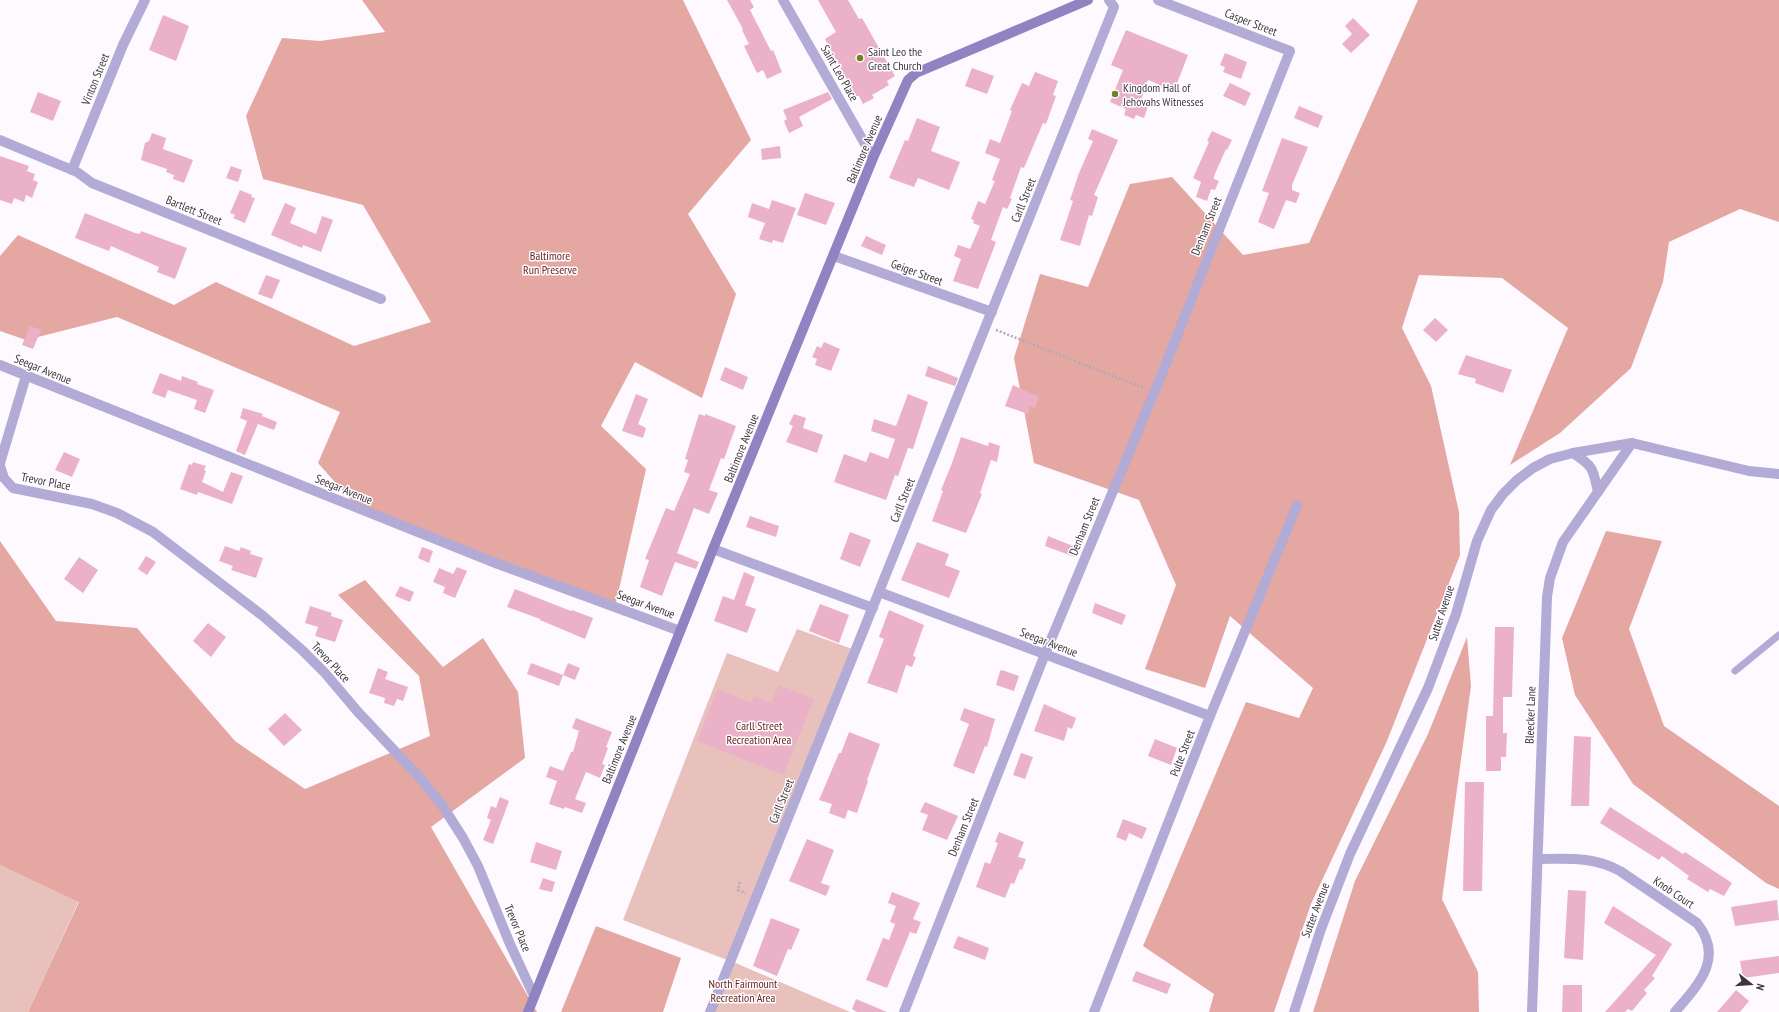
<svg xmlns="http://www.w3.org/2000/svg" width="1779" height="1012" font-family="'PT Sans Narrow',sans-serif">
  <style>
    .green { fill: #e8c0bc }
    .forest { fill: #e4a7a2 }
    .building { fill: #ebb1c7 }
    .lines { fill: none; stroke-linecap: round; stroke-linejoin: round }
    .path { stroke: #b1aab2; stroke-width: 2.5; stroke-dasharray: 2 2; stroke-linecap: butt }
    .lane { stroke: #b2abd5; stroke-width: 7 }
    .street { stroke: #b2abd5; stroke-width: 10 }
    .secondary { stroke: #8f84c1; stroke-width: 10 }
    .poi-dot { fill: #737e2b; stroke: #fff; stroke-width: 1.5 }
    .labels { text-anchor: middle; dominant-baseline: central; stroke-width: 3; stroke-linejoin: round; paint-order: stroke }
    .street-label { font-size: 12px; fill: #3f3540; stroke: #fff }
    .poi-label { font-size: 12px; fill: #3f3540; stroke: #fff; text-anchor: start }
    .park-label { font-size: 12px; fill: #641d1c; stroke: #fff }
  </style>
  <rect width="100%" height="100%" fill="#fef9ff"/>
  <g class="green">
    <path d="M797 629 855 650 731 961 850 1012H710L730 961 623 920 727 653 778 672Z"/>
    <path d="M0 865 79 901 28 1012H0Z"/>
  </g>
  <g class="forest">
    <path d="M362 0H683L751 140 688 214 736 294 702 398 635 362 601 426 646 469 615 607 358 508 318 463 340 412 117 317 26 340 0 331V256L18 235 174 305 216 282 354 346 431 322 363 205 263 179 246 116 282 38 320 41 385 32Z"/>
    <path d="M1418 0H1779V222L1740 209 1669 242 1663 282 1631 368 1560 433 1510 465 1568 328 1502 278 1419 275 1402 328 1431 386 1459 512 1460 555 1387 741 1311 904 1274 1012H1209L1214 994 1143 946 1246 702 1299 718 1313 688 1230 616 1205 688 1145 669 1176 585 1139 500 1034 463 1014 358 1040 274 1088 287 1130 184 1172 177 1243 255 1309 243Z"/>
    <path d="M1606 531 1662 541 1629 629 1664 726 1779 806V889L1766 883 1633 784 1575 695 1562 638Z"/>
    <path d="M0 541 56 621 137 628 235 741 305 789 430 736 419 676 338 595 365 580 443 667 483 638 518 692 525 758 431 827 537 1012H28L79 902 0 865Z"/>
    <path d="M1467 637 1471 686 1442 899 1478 972 1479 1012H1313L1355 881 1428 734Z"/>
    <path d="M596 926 681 958 663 1012H561Z"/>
  </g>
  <g class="building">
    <path d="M727 0H750L754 7 750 10 771 51 773 50 782 72 767 79 763 70 757 73 744 46 749 44 742 30 743 29Z"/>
    <path d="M818 0H848L859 19 862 18 895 76 887 81 889 85 872 95 874 98 863 104 859 96H856L825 39 836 32Z"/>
    <path d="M163 15 189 26 176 61 149 50Z"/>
    <path d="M1353 18 1370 35 1351 53 1342 44 1352 34 1345 26Z"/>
    <path d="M1126 30 1188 55 1174 91 1148 80 1140 103 1148 106 1144 118 1136 115 1134 119 1124 115 1126 109 1110 102 1123 70 1111 65Z"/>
    <path d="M1225 53 1247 62 1241 79 1223 72 1225 67 1220 65Z"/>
    <path d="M972 68 994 76 987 94 965 86Z"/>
    <path d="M1035 72 1058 81 1053 95 1056 96 1046 124 1043 123 1024 168 1021 167 1010 198 1012 199 1007 209 1003 207 991 240 996 242 978 289 953 281 961 259 954 256 958 245 970 249 980 226 973 223 974 220 971 219 978 201 985 204 995 181 992 180 1000 159 985 153 990 139 1000 143 1012 111 1010 110 1022 83 1029 86Z"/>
    <path d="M1230 83 1251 93 1245 106 1223 96Z"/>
    <path d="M38 92 61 101 53 121 30 112Z"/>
    <path d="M828 92 832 99 799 117 803 126 789 133 784 121 787 119 783 110Z"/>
    <path d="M1299 106 1323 116 1318 128 1294 118Z"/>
    <path d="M917 118 940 127 931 151 960 162 949 190 918 178 914 187 889 178 905 140 908 141Z"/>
    <path d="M1092 129 1118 140 1094 195 1098 197 1092 216 1089 215 1080 246 1060 240 1073 201 1070 200 1079 173 1093 141 1088 139Z"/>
    <path d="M1212 131 1232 140 1227 150 1226 149 1214 176V179L1219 181 1215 190 1211 189 1207 201 1196 197 1201 182 1193 178 1209 142 1207 141Z"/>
    <path d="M152 133 166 138 163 149 193 160 184 183 173 179 174 175 166 172 167 169 141 160 145 143 149 141Z"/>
    <path d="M1282 138 1308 147 1292 185V190L1300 193 1296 203 1286 200 1274 229 1258 222 1269 193 1262 191Z"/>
    <path d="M780 146 781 158 762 160 761 149Z"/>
    <path d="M0 156 29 166 27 171 35 174 33 180 38 182 32 198 26 195 24 202 14 198 12 204 0 200Z"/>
    <path d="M231 166 242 170 238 182 226 178Z"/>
    <path d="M240 190 252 195 251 197 255 198 245 223 233 218 235 215 230 213Z"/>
    <path d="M805 193 835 203 826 225 797 215Z"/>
    <path d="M772 200 796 208 783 243 773 240 772 243 759 239 765 223 748 217 752 203 769 209Z"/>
    <path d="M285 203 296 208 290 223 316 234 322 216 333 220 321 252 303 245 302 248 271 235Z"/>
    <path d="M85 213 135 233 140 234 141 231 187 248 175 279 157 272 159 267 111 246 109 251 75 238Z"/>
    <path d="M866 236 886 245 882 255 861 246Z"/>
    <path d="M266 275 280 280 272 299 258 294Z"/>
    <path d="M1435 318 1448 330 1436 342 1423 330Z"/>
    <path d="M30 326 41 330 33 349 22 345Z"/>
    <path d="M824 342 840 349 831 371 815 365 817 359 812 357 817 346 821 348Z"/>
    <path d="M1466 355 1512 370 1503 393 1475 383 1476 379 1458 374Z"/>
    <path d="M928 366 958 378 955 386 925 376Z"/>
    <path d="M725 367 748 377 743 390 720 380Z"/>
    <path d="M160 373 181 381 182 376 198 382 197 384 214 390 205 413 194 409 197 400 168 390 165 398 152 393Z"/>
    <path d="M1013 385 1039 397 1035 408 1030 406 1028 414 1005 406Z"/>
    <path d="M636 394 648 399 638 424 646 428 643 438 622 431Z"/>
    <path d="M908 394 928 402 913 449 908 448 898 476 895 475 886 500 834 482 844 454 866 462 870 452 888 459 895 439 871 431 874 419 896 426Z"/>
    <path d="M243 408 263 414 262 416 277 422 274 430 258 424 245 455 236 451 247 421 240 418Z"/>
    <path d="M699 414 705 416V414L736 426 724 459 721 458 709 490 718 493 709 514 694 508 677 553 699 562 696 569 675 562 662 596 640 587 649 560 645 559 666 508 674 511 690 474 684 472 688 460 685 459Z"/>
    <path d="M794 414 806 418 803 428 823 435 817 453 786 442 793 426 789 424Z"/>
    <path d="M961 437 988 446 989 442 1000 446 997 462 991 460 980 493 982 494 966 533 932 521 943 491 941 490 952 463Z"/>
    <path d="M64 452 80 459 72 477 55 470Z"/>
    <path d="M193 462 206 466 204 470 206 471 202 482 223 492 231 472 243 476 232 504 198 492 197 495 180 489 189 464 192 465Z"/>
    <path d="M750 516 779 526 776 537 746 527Z"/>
    <path d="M850 532 871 540 860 567 840 559Z"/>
    <path d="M1048 536 1078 548 1075 557 1045 546Z"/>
    <path d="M917 542 949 554 945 565 960 571 949 598 901 580Z"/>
    <path d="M225 546 239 551 241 547 251 551 250 554 263 558 256 578 231 570 233 566 219 561Z"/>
    <path d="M422 547 433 551 429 563 418 558Z"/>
    <path d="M146 556 156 562 147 575 138 569Z"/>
    <path d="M79 557 98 570 83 593 64 579Z"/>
    <path d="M457 567 467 571 455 598 443 593 445 587 433 582 439 568 453 574Z"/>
    <path d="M744 572 755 577 745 605 756 609 747 633 714 621 723 596 734 600Z"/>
    <path d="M400 586 414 592 410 602 395 596Z"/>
    <path d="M515 589 571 611 572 610 593 618 585 639 540 620V619L507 607Z"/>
    <path d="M1095 603 1126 615 1122 625 1092 613Z"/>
    <path d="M820 604 849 615 839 643 809 631Z"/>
    <path d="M310 606 332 613 331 616 343 620 335 642 315 636 318 627 305 623Z"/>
    <path d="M889 610 924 625 913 656 916 657 912 667 906 665 897 693 867 683 884 639 879 637Z"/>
    <path d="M208 623 226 637 211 657 193 641Z"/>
    <path d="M1495 627H1514L1512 697H1503V733H1507L1506 757H1501V771H1486V716H1493Z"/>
    <path d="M531 663 563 675 559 686 527 674Z"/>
    <path d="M568 663 580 668 575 680 563 675Z"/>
    <path d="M378 668 388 672 385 679 408 687 403 701 397 699 394 706 384 703 385 698 369 693Z"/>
    <path d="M1002 670 1019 676 1014 691 996 685 1000 671Z"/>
    <path d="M779 685 814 699 783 775 697 741 718 689 752 703 754 696 771 703Z"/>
    <path d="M1044 704 1076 718 1072 729 1068 727 1064 741 1034 731Z"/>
    <path d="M964 708 995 719 987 747 985 746 974 774 953 766 969 724 960 720Z"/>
    <path d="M285 713 302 730 284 746 268 729Z"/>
    <path d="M576 718 612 732 606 747 608 748 602 764 605 765 600 778 586 772 575 799 586 803 582 813 565 807 564 809 549 804 557 781 546 777 550 766 563 771 571 752H573L579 731 572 728Z"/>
    <path d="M849 732 880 744 867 780 868 781 857 813 848 810 845 819 829 813 832 804 819 800 839 753H841Z"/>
    <path d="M1574 736 1591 737 1589 806H1571Z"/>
    <path d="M1155 739 1177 748 1171 765 1148 756Z"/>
    <path d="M1021 753 1033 757 1025 779 1013 775Z"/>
    <path d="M1465 782H1484L1482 891H1463Z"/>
    <path d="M500 797 509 801 493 844 483 840 491 820 487 818 491 806 496 808Z"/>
    <path d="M925 802 958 816 947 840 922 830 928 815 920 812Z"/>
    <path d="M1610 807 1683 854 1685 852 1732 883 1724 896 1710 889 1708 892 1687 879 1689 876 1662 856 1659 860 1600 823Z"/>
    <path d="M1123 819 1147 828 1142 839 1129 833 1126 841 1116 837Z"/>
    <path d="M999 832 1024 842 1018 857 1026 859 1022 870 1020 869 1014 884 1011 883 1005 898 976 887 985 862 990 864 998 843 995 842Z"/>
    <path d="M807 839 834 850 821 883 830 886 826 896 789 881Z"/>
    <path d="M536 842 562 851 556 870 530 862Z"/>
    <path d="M543 878 555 882 552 892 539 889Z"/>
    <path d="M1568 890 1586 891 1583 960 1564 958Z"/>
    <path d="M892 892 920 903 913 919 921 922 916 934 910 932 887 988 866 980 883 938 889 940 895 924 890 922 896 906 888 903Z"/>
    <path d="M1777 900 1779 920 1735 926 1731 907Z"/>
    <path d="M1613 906 1672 944 1652 976 1655 978 1644 990 1647 993 1632 1011 1628 1009 1625 1012H1605L1656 955 1604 923Z"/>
    <path d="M771 918 800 929 791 950 788 949 777 976 753 966Z"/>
    <path d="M958 936 989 948 985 960 953 948Z"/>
    <path d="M1779 956V973L1743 978 1740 961Z"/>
    <path d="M1136 971 1171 984 1167 994 1132 981Z"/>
    <path d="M1563 985H1582V1012H1562Z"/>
    <path d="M1736 990 1749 1001 1740 1012H1717Z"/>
    <path d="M856 999 887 1012H857L852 1009Z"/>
  </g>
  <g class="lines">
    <g class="path">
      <path d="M996 330 1144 388"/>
      <path d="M740 882 738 890 746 893"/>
    </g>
    <path class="lane" d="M1735 671 1779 635"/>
    <g class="street">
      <path d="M783 0 873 158"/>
      <path d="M0 140 77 172 92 183 381 299"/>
      <path d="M72 170 123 45 145 0"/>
      <path d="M834 256 992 312"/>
      <path d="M0 365 498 564 680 631"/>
      <path d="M1573 453C1593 466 1593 468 1598 492"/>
      <path d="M0 463 26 376"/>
      <path d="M0 466 4 478 13 488 92 504 117 513 153 532 263 616 302 650 325 673 358 712 422 780 442 805 463 838 478 866 510 944 534 996"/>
      <path d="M713 549 873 608"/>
      <path d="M879 592 1210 716"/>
      <path d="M1539 859C1568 859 1593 856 1620 871L1697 923C1725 958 1698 985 1675 1012"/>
      <path d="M710 1012 1114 7 1109 0"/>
      <path d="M904 1012 1045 654 1161 376 1290 51 1158 0"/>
      <path d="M1094 1012 1210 716 1297 505"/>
      <path d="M1294 1012 1321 929 1350 854 1428 688 1456 614 1477 541 1491 510 1503 494 1517 480 1533 468 1550 459 1573 453 1632 443 1749 471 1779 474"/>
      <path d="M1532 1012 1547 597 1550 578 1563 542 1632 443"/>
    </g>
    <path class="secondary" d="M528 1012 713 549 873 158 908 80 916 73 1088 0"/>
  </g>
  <g class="poi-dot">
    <circle cx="860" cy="58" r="4"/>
    <circle cx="1115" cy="94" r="4"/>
  </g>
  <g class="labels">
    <g class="street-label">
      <text transform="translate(1251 22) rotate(21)">Casper Street</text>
      <text transform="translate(840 73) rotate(60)">Saint Leo Place</text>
      <text transform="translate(95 79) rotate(-68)">Vinton Street</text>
      <text transform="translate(864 149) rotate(-67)">Baltimore Avenue</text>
      <text transform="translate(1023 200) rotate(-68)">Carll Street</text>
      <text transform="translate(194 210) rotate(22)">Bartlett Street</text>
      <text transform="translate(1206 226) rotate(-68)">Denham Street</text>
      <text transform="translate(917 272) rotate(20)">Geiger Street</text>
      <text transform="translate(43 369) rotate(22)">Seegar Avenue</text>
      <text transform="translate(741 448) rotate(-68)">Baltimore Avenue</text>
      <text transform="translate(46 481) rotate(11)">Trevor Place</text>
      <text transform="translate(344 489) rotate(22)">Seegar Avenue</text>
      <text transform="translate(902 500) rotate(-68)">Carll Street</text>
      <text transform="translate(1084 526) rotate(-68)">Denham Street</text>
      <text transform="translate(646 604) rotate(20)">Seegar Avenue</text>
      <text transform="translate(1441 613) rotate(-72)">Sutter Avenue</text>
      <text transform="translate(1049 642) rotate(21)">Seegar Avenue</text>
      <text transform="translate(331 662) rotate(47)">Trevor Place</text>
      <text transform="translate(1530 715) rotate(-88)">Bleecker Lane</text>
      <text transform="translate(619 749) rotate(-68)">Baltimore Avenue</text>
      <text transform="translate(1182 753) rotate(-69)">Pulte Street</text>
      <text transform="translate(781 801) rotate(-68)">Carll Street</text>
      <text transform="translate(963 827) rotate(-68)">Denham Street</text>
      <text transform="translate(1674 892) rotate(34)">Knob Court</text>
      <text transform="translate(1315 910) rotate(-69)">Sutter Avenue</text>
      <text transform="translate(518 928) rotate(67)">Trevor Place</text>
    </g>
    <g class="poi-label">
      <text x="868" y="51">Saint Leo the<tspan x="868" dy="14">Great Church</tspan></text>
      <text x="1123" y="87">Kingdom Hall of<tspan x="1123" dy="14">Jehovahs Witnesses</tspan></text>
    </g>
    <g class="park-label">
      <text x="550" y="255">Baltimore<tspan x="550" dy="14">Run Preserve</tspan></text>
      <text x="759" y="725">Carll Street<tspan x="759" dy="14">Recreation Area</tspan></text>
      <text x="743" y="983">North Fairmount<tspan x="743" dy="14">Recreation Area</tspan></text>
    </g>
  </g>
  <g transform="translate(1751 984) rotate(107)" stroke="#ffffff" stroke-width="3" paint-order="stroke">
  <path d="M0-3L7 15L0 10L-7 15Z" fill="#3f3540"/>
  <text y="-6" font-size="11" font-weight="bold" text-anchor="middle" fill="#3f3540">N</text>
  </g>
</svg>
